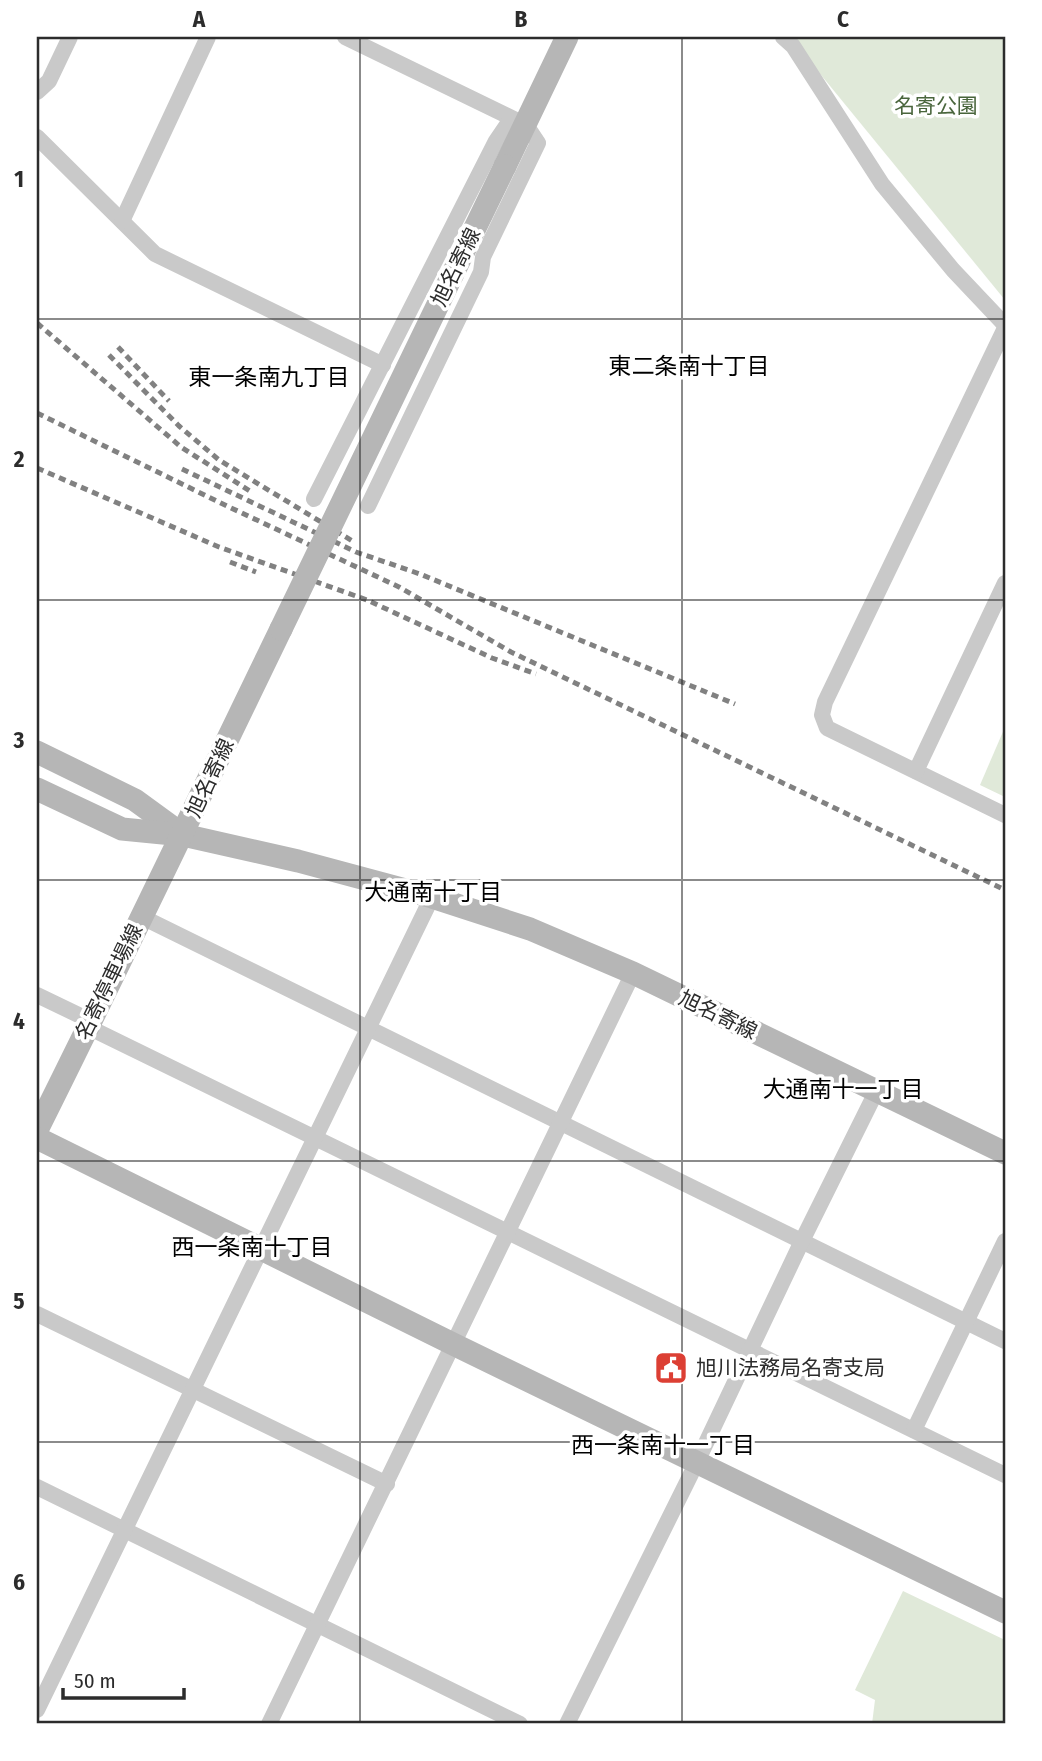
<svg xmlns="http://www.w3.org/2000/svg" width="1042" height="1761" font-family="'Fira Sans Condensed','Noto Sans JP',sans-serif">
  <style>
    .green { fill: #e0e9d9 }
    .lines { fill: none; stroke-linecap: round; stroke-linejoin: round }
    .street { stroke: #c9c9c9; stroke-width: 16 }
    .secondary { stroke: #b6b6b6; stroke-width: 23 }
    .rail { stroke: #818181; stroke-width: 5; stroke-dasharray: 7 5; stroke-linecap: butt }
    .secondary-bridge { stroke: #b6b6b6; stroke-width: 23 }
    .grid { fill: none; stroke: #2c2c2c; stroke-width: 2; stroke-opacity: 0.55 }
    .labels { text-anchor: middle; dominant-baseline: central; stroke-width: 7; stroke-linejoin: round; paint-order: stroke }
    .park-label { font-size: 21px; fill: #49653c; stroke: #fff }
    .street-label { font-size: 21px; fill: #2c2c2c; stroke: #fff }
    .poi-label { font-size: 21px; fill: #2c2c2c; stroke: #fff; text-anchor: start }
    .neighbourhood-label { font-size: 23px; fill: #000; stroke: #fff }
    .neatline { fill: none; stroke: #2c2c2c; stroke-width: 2.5 }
    .grid-label { font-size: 23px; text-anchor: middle; font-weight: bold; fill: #2c2c2c }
  </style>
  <rect width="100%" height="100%" fill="#fff"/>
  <g class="green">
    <path d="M790 37H1005V300Z"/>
    <path d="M1005 727V797L980 785Z"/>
    <path d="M903 1591 1005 1640V1724H872L875 1700 855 1690Z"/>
  </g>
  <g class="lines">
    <g class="street">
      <path d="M345 37 526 125 538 143 483 257 481 272 368 506"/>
      <path d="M783 37 793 46 882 184 953 270 1005 325"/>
      <path d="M37 92 49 81 70 37"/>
      <path d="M37 137 155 254 383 365"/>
      <path d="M122 221 208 37"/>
      <path d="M1005 328 825 702 822 715 827 728 1005 815"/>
      <path d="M314 499 496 141 511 119"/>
      <path d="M916 771 1005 583"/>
      <path d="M140 916 1005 1341"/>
      <path d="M37 995 91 1021"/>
      <path d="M88 1027 1005 1475"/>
      <path d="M37 1314 387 1484"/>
      <path d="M914 1430 1005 1241"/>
      <path d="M37 1487 520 1724"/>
      <path d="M37 1710 432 897"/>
      <path d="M269 1724 633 973"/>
      <path d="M567 1724 697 1462 802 1241 876 1092"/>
    </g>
    <g class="secondary">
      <path d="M505 166 567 37"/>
      <path d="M37 752 135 800 183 835"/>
      <path d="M37 789 122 829 183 835 298 861 432 897 530 929 633 973 1005 1153"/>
      <path d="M37 1130C120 964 200 796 281 629"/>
      <path d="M37 1138 453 1344 1005 1612"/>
    </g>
    <g class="rail">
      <path d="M37 323 181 447 253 493"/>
      <path d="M118 347 169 401"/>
      <path d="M109 355 179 426 219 460 354 542"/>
      <path d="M37 413 227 506 399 587 511 652 1005 890"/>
      <path d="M37 468 219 547 367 600 492 658 536 674"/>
      <path d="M182 469 356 552 420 574 735 704"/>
      <path d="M230 562 256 572"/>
    </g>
    <path class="secondary-bridge" d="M281 629 505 166"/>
  </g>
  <path class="grid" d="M360 37V1724M682 37V1724M37 319H1005M37 600H1005M37 880H1005M37 1161H1005M37 1442H1005"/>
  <defs>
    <symbol id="civic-square" viewBox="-11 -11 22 22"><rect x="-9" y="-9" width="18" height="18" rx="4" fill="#dc3f34" stroke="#fff"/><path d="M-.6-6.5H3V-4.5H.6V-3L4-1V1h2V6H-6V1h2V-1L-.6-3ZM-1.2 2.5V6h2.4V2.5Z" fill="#fff"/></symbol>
  </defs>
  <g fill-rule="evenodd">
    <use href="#civic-square" x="652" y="1349" width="38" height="38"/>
  </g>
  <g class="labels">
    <g class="park-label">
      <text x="936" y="106">名寄公園</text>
    </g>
    <g class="street-label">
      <text transform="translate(456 267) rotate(-64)">旭名寄線</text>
      <text transform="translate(210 778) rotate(-65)">旭名寄線</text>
      <text transform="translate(109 982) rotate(-64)">名寄停車場線</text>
      <text transform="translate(718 1015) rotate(26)">旭名寄線</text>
    </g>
    <g class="poi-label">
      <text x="696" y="1368">旭川法務局名寄支局</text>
    </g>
    <g class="neighbourhood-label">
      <text x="689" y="366">東二条南十丁目</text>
      <text x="269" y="377">東一条南九丁目</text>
      <text x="433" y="892">大通南十丁目</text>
      <text x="843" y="1089">大通南十一丁目</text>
      <text x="252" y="1247">西一条南十丁目</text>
      <text x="663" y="1445">西一条南十一丁目</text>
    </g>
  </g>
  <rect width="1042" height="1761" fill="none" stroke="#ffffff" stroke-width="77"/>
  <path d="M63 1688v10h121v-10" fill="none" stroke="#2c2c2c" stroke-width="3.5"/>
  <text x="74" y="1688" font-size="21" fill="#2c2c2c" stroke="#ffffff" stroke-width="5" paint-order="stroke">50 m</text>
  <rect x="38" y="38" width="966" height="1684" class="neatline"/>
  <g class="grid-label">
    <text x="199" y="27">A</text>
    <text x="521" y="27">B</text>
    <text x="843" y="27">C</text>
    <text x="19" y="187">1</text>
    <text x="19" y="467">2</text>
    <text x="19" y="748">3</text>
    <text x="19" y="1029">4</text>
    <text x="19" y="1309">5</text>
    <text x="19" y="1590">6</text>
  </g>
</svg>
